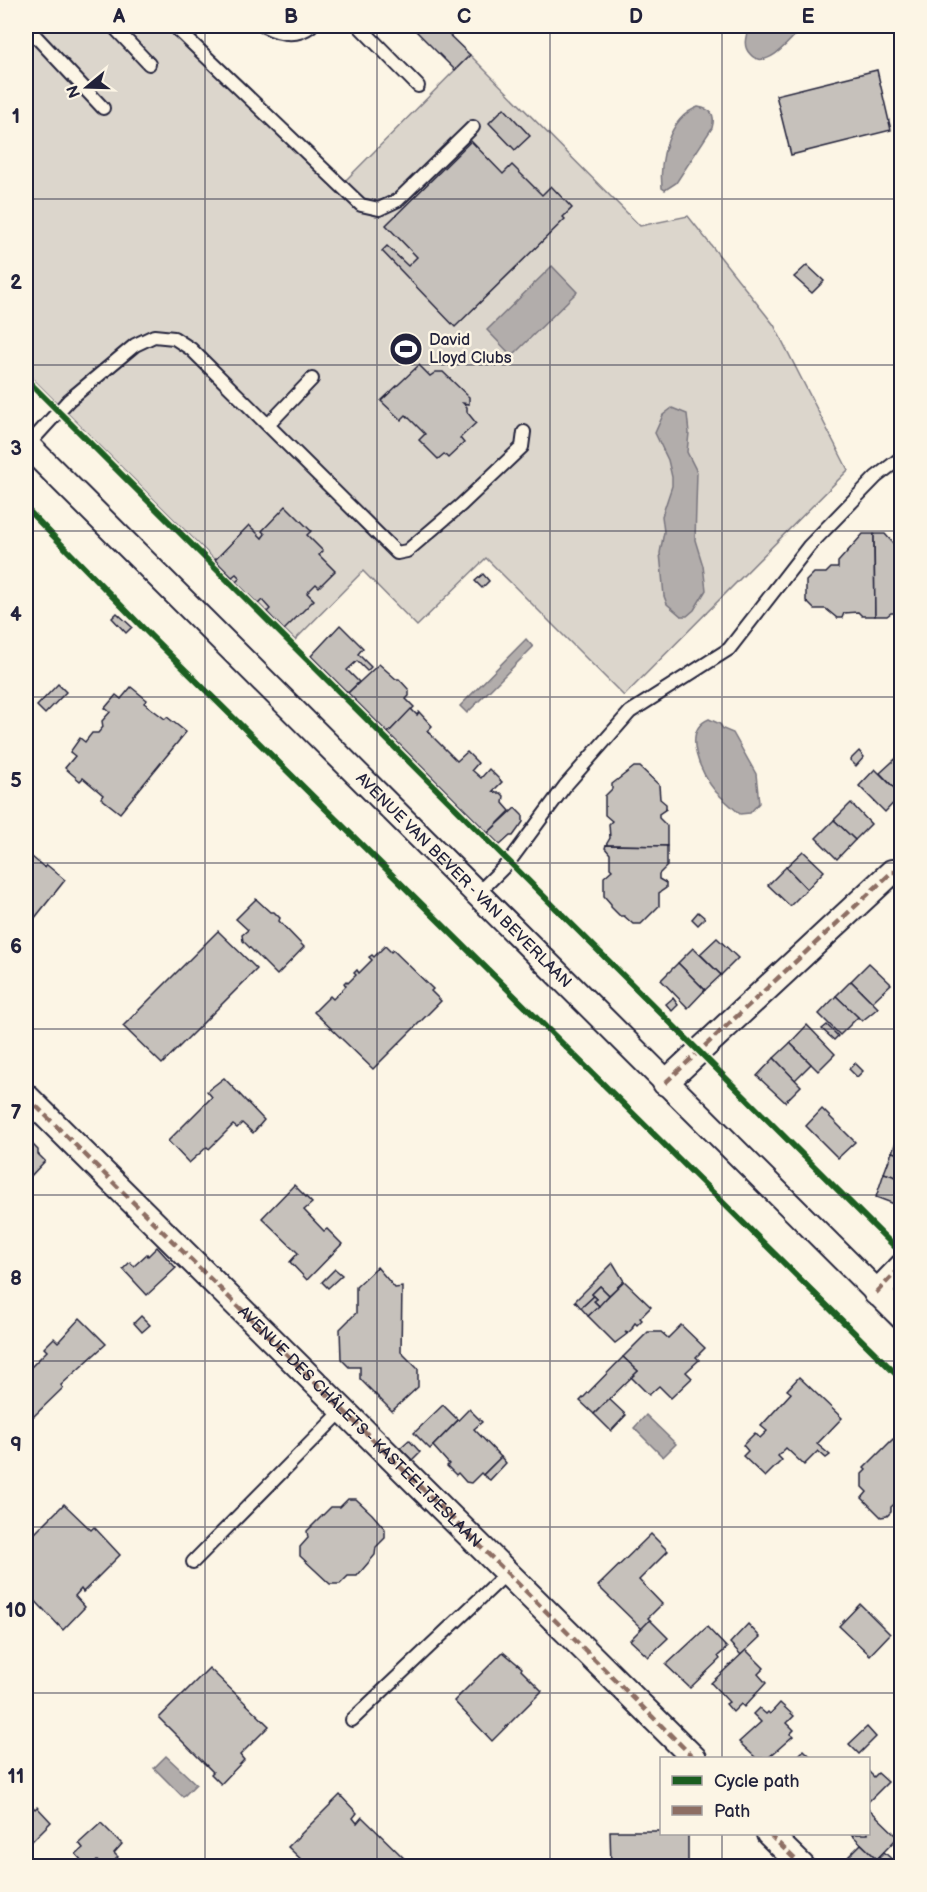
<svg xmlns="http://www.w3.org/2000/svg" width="927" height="1892" font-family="'Balsamiq Sans',sans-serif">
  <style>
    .green { fill: #dcd6cc; stroke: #7f7c84; stroke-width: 1.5 }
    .water { fill: #b2adab; stroke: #78757e; stroke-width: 1.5 }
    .building { fill: #c6c1bb; stroke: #22223b; stroke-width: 1.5 }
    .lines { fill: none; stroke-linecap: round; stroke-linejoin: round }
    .service-casing { stroke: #22223b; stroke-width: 16 }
    .minor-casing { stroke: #22223b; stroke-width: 28 }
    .service { stroke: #fcf5e5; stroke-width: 12 }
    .minor { stroke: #fcf5e5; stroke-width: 24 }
    .quiet { stroke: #8d6e63; stroke-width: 4.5; stroke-dasharray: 9 4.5; stroke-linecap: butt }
    .cycleway-casing { stroke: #fcf5e5; stroke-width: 10 }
    .cycleway { stroke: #1b5e20; stroke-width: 6 }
    .grid { fill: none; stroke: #22223b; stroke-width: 1.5; stroke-opacity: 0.55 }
    .labels { text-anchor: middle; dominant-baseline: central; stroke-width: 5; stroke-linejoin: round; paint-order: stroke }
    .poi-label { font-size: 16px; fill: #22223b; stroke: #fcf5e5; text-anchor: start }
    .street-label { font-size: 16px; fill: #22223b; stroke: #fcf5e5 }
    .neatline { fill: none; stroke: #22223b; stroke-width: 2 }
    .grid-label { font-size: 20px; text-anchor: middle; font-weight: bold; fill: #22223b }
  </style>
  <rect width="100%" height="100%" fill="#fcf5e5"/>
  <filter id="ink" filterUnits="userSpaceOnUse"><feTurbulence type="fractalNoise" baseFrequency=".0167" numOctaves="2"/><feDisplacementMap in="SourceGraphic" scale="12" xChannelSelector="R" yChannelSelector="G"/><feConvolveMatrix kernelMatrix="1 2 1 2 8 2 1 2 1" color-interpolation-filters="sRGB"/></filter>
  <g filter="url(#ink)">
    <path class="green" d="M26 26H185L342 184 470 55 640 226 688 216 774 325 848 470 624 696 486 558 417 626 363 571 295 640 26 372Z"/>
    <g class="water">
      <path d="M749 26H803C793 37 766 73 750 54 742 46 746 36 749 26Z"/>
      <path d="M698 107C711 109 716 114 712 128L676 183 665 190 662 188C659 161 668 118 698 107Z"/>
      <path d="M552 266 577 292 512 356 487 330Z"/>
      <path d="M672 408 687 414 689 433 687 452 697 472 695 540 703 566 706 590 694 610 687 616H681L667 604 664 596 660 553 664 532 662 516 672 486V477L668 460 655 433 663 415Z"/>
      <path d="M526 639 533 647 467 713 460 706Z"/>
      <path d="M709 719 720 724 723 729 733 733 756 774 759 803 750 813 740 814C732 807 723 799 716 792 702 776 680 731 709 719Z"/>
      <path d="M646 1415 676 1444 663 1457 634 1428Z"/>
      <path d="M166 1756 196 1784 183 1797 154 1768Z"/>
    </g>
    <g class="building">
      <path d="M414 26H440L470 55 455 70 412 27Z"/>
      <path d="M877 70 891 130 791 155 776 95Z"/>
      <path d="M504 108 530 136 515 150 489 123Z"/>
      <path d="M471 141 503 174 512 165 542 195 551 186 572 208 563 217 565 219 455 327 382 251 387 246 408 266 417 257 386 225Z"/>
      <path d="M807 265 824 281 812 293 794 277Z"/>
      <path d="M419 365 430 376 436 372H443L469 397V404L463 403 467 407V412L476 423 460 438 464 443 448 458 444 454 438 459 419 440 425 434 406 415 401 420 381 401Z"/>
      <path d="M286 506 311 531 307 535 323 551 319 555 335 571 319 587 316 584 307 593 314 600 284 630 267 612 270 609 262 600 258 604 236 582 240 578 236 574 232 577 215 560 249 525 262 538 265 534 262 531Z"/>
      <path d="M863 534H874L875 616H862L858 612 844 613 842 618H837L826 609H814L806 601V581L814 573H826L831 568H838V562Z"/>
      <path d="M874 534H885L902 553V613H891L887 616H875Z"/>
      <path d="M483 574 489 581 482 588 475 581Z"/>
      <path d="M117 613 132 627 126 633 112 618Z"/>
      <path d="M340 625 363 648 358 654 371 667 367 671 357 661 347 670 359 682 348 693 311 656Z"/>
      <path d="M379 664 396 679H399L409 690V696L406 699 414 707 388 733 348 693Z"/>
      <path d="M58 684 66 692 45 714 37 706Z"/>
      <path d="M131 687 147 700 144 703 165 719 167 717 186 732 120 813 101 798 103 795 83 778 80 781 65 768 75 756 70 752 80 738 85 742 92 733H98L103 727 102 721 110 712 105 708 116 695 121 699Z"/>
      <path d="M411 709 417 715 419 712 432 726 427 731 457 761 467 752 478 763 472 770 481 778 489 769 502 782 493 791 496 793H501L504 796 503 803 510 811 488 833 388 733Z"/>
      <path d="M859 751 864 757 856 766 850 760Z"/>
      <path d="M902 753V794L901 795 880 773Z"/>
      <path d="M634 767H640L659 785 660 799 666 804V809L659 814V818L667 826V846L606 845 610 838 609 824 612 821 605 815V796L612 789V784Z"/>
      <path d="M875 769 901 795 885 812 859 786Z"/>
      <path d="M851 803 871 824 855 840 834 820Z"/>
      <path d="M515 808 523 816V822L513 836H510L500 845 488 833Z"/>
      <path d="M834 820 855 840 837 859 816 838Z"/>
      <path d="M606 845 667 846V866L659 874V879L666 883V888L659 893V906L641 924H633L624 916H620L611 907V904L604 896V877L612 870 610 868V854L605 848Z"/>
      <path d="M803 851 824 871 807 889 786 867Z"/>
      <path d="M26 852 45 868 47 865 65 880 26 929Z"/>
      <path d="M786 867 807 889 790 906 768 885Z"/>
      <path d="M256 899 270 912H274L280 918 279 921 304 947 277 975 243 941 242 935 248 930 236 919Z"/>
      <path d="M698 912 705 918 698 925 692 919Z"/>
      <path d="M218 931 257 969 162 1064 123 1026Z"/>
      <path d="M717 938 738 958 721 975 700 954Z"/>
      <path d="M385 946 391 952 393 950 433 989 431 991 441 1001 373 1069 314 1012 330 996 333 999 346 986 344 983 346 981 348 983 356 975 354 973 357 970 359 973 372 960 369 957 372 955 374 957Z"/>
      <path d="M693 948 721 975 705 990 678 963Z"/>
      <path d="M678 963 705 990 688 1008 661 980Z"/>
      <path d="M869 963 891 984 872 1002 851 981Z"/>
      <path d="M851 981 878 1008 862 1021 836 996Z"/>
      <path d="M836 996 858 1017 840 1035 819 1014Z"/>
      <path d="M673 998 678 1005 672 1011 666 1004Z"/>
      <path d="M807 1025 835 1054 818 1071 790 1043Z"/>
      <path d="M827 1025 838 1036 834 1040 822 1029Z"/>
      <path d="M790 1043 811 1064 795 1080 774 1058Z"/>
      <path d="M774 1058 801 1086 785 1102 757 1076Z"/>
      <path d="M855 1063 863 1071 857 1077 849 1069Z"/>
      <path d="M224 1078 264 1120 253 1133 242 1123 237 1128 233 1125 209 1149 207 1147 189 1163 168 1141 212 1097 207 1091Z"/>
      <path d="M822 1109 855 1142 838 1158 806 1126Z"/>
      <path d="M901 1129 902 1130V1155L892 1152Z"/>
      <path d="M28 1144 33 1145 38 1150V1154L45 1161 26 1181V1147Z"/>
      <path d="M892 1152 902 1155V1179L884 1173Z"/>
      <path d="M884 1173 902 1179V1207L876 1197Z"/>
      <path d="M294 1185 312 1203 304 1210 324 1231 327 1229 342 1244 307 1280 290 1262 298 1253 262 1218Z"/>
      <path d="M157 1247 176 1268 147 1295 123 1269 130 1262 134 1266 147 1254 148 1256Z"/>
      <path d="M613 1263 624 1281 609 1295 600 1286 592 1294 594 1296 581 1308 575 1301Z"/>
      <path d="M377 1267 395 1288 402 1287 401 1352 418 1369V1387L392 1411 360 1379V1367H349L341 1359 340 1329 356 1313V1287Z"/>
      <path d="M335 1269 342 1275 328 1288 322 1282Z"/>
      <path d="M624 1281 651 1307 640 1318 642 1320 637 1325 635 1323 632 1327 633 1328 628 1333 625 1332 627 1334 615 1343 588 1316Z"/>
      <path d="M600 1286 609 1295 599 1306 594 1301 597 1299 592 1294Z"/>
      <path d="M594 1296 597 1299 594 1301 599 1306 588 1316 581 1308Z"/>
      <path d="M141 1316 150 1325 142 1332 134 1323Z"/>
      <path d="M80 1318 106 1344 61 1385 63 1388 34 1416 26 1408V1372L47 1351 44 1348 54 1338 58 1342 60 1340Z"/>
      <path d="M681 1325 705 1348 696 1357 699 1360 686 1372 692 1378 671 1398 659 1386 649 1395 631 1377 638 1371 623 1357 648 1332H661L668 1338Z"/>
      <path d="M623 1357 638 1371 594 1414 580 1401Z"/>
      <path d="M799 1377 842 1418 817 1444 830 1455 826 1458 818 1451 804 1465 786 1448 778 1456 782 1460 765 1477 743 1456 748 1451 743 1445 755 1433 760 1438 767 1431 761 1426 791 1393 787 1390Z"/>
      <path d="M609 1399 626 1415 611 1431 594 1414Z"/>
      <path d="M443 1405 458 1420 430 1449 414 1433Z"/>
      <path d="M469 1409 482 1422 474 1429 501 1457 483 1475 481 1473 471 1483 466 1482 458 1473 456 1475 447 1466 449 1464 433 1446Z"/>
      <path d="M893 1439 902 1447V1497L891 1507V1512L887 1516 881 1517 862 1498 867 1492 862 1487V1474L866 1470 864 1468Z"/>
      <path d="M409 1440 420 1452 412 1460 400 1448Z"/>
      <path d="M501 1457 506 1463 490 1480 483 1475Z"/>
      <path d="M348 1499H356L372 1514 385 1529V1538L376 1547 375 1555 357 1576H348L340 1584H330L300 1556V1547L308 1538 307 1531 331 1507H340Z"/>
      <path d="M64 1504 91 1530 94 1527 120 1555 83 1592 81 1589 75 1596 85 1607 63 1630 26 1591V1542Z"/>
      <path d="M651 1534 668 1551 639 1580 662 1604 648 1618 650 1620 642 1629 598 1586Z"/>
      <path d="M860 1604 890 1634 870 1655 839 1626Z"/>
      <path d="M650 1620 668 1638 648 1657 630 1640Z"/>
      <path d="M748 1624 760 1637 741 1655 730 1643Z"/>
      <path d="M707 1627 727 1648 718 1656 720 1659 690 1688 666 1665Z"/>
      <path d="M746 1650 764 1668 758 1674 766 1683 744 1707 741 1704 733 1712 726 1704 729 1702 711 1683Z"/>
      <path d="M503 1652 522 1668 521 1670 542 1691 492 1741 454 1701Z"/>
      <path d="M209 1668 269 1726 240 1755 244 1760 221 1784 211 1774 213 1772 159 1718Z"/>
      <path d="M780 1703 794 1716 787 1723 794 1730 790 1734 793 1736 768 1758H756L739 1742 761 1722 753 1714 759 1708 766 1714 768 1712 770 1714Z"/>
      <path d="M867 1727 876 1737 859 1754 849 1744Z"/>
      <path d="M804 1750 812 1758H796Z"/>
      <path d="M868 1771 874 1777 878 1773 888 1782 868 1802Z"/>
      <path d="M340 1795 357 1813 353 1818 357 1823 362 1817 412 1866H313L316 1864 312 1860 306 1864 288 1847Z"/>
      <path d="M26 1800 35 1809 37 1807 51 1822 26 1847Z"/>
      <path d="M868 1808 898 1837 877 1859 851 1834H868Z"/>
      <path d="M101 1823 122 1844 114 1853 118 1857 109 1866H103L97 1861 91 1866H74L81 1860 76 1854 83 1848 79 1843Z"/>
      <path d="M610 1831H662V1834H688V1866H611Z"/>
      <path d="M861 1844 877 1859 885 1866H853L855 1865 848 1857Z"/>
      <path d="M884 1852 899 1866H885L877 1859Z"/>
    </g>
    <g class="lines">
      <defs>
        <g id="service">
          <path d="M26 26 103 108"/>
          <path d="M113 26 149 64"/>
          <path d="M174 26 361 205 379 209 398 200 473 127"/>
          <path d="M264 26C280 34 297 37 311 26"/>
          <path d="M359 26 418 86"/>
          <path d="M268 425 312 379"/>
          <path d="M27 446 69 400 135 345 154 336 174 338 191 349 397 553 407 551 461 505 522 447 524 432"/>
          <path d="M476 895 509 862 565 786 630 712 729 649 809 546 876 477 902 457"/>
          <path d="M193 1562 342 1411"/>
          <path d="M352 1720 507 1573"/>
        </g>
        <g id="minor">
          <path id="s1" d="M26 444 902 1317"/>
          <path d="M665 1083 892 872H902"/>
          <path d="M26 1096 694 1758"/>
          <path d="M876 1293 902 1266"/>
          <path d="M769 1834 802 1866"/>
        </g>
      </defs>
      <use href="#service" class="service-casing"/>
      <use href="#minor" class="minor-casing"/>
      <use href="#service" class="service"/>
      <use href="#minor" class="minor"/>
      <g class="quiet">
        <path d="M665 1083 892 872H902"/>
        <path id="s2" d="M26 1096 694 1758"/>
        <path d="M876 1293 902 1266"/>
        <path d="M769 1834 802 1866"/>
      </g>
      <defs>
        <g id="cycleway">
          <path d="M26 379 902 1254"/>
          <path d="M26 508 150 635 902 1380"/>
        </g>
      </defs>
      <use href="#cycleway" class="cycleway-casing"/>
      <use href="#cycleway" class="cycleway"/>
    </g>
  </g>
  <path class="grid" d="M205 26V1866M377 26V1866M550 26V1866M722 26V1758M26 199H902M26 365H902M26 531H902M26 697H902M26 863H902M26 1029H902M26 1195H902M26 1361H902M26 1527H902M26 1693H902M722 1834V1866"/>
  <defs>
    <symbol id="stadium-disc" viewBox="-11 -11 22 22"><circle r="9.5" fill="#22223b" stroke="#fcf5e5"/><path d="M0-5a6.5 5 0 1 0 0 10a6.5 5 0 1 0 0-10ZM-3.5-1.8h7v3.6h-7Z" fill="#fff"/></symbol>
  </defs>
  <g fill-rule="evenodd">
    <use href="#stadium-disc" x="387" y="330" width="38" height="38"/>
  </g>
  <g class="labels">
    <g class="poi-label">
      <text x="429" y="340">David<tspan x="429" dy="18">Lloyd Clubs</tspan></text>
    </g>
    <g class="street-label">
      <text stroke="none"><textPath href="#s1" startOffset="618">AVENUE VAN BEVER - VAN BEVERLAAN</textPath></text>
      <text stroke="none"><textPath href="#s2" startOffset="470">AVENUE DES CHÂLETS - KASTEELTJESLAAN</textPath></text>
    </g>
  </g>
  <rect width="927" height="1892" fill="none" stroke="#fcf5e5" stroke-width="66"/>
  <rect x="660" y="1757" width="210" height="78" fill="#fcf5e5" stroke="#a5a1a1" stroke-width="1.5"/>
  <rect x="672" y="1776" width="30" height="9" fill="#1b5e20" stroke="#a5a1a1" stroke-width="1.5"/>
  <text x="714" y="1787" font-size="18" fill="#22223b">Cycle path</text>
  <rect x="672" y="1806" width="30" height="9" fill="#8d6e63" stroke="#a5a1a1" stroke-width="1.5"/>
  <text x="714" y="1817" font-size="18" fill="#22223b">Path</text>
  <g transform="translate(87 87) rotate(251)" stroke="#fcf5e5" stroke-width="4.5" paint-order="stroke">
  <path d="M0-4.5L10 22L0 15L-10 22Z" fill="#22223b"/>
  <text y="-9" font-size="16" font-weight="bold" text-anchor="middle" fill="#22223b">N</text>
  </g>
  <rect x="33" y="33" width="861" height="1826" class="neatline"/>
  <g class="grid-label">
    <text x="119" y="23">A</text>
    <text x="291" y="23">B</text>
    <text x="464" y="23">C</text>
    <text x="636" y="23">D</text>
    <text x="808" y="23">E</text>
    <text x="16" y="123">1</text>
    <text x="16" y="289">2</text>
    <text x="16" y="455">3</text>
    <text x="16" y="621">4</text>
    <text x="16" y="787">5</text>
    <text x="16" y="953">6</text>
    <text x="16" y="1119">7</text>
    <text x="16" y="1285">8</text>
    <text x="16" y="1451">9</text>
    <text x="16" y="1617">10</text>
    <text x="16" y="1783">11</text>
  </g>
</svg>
